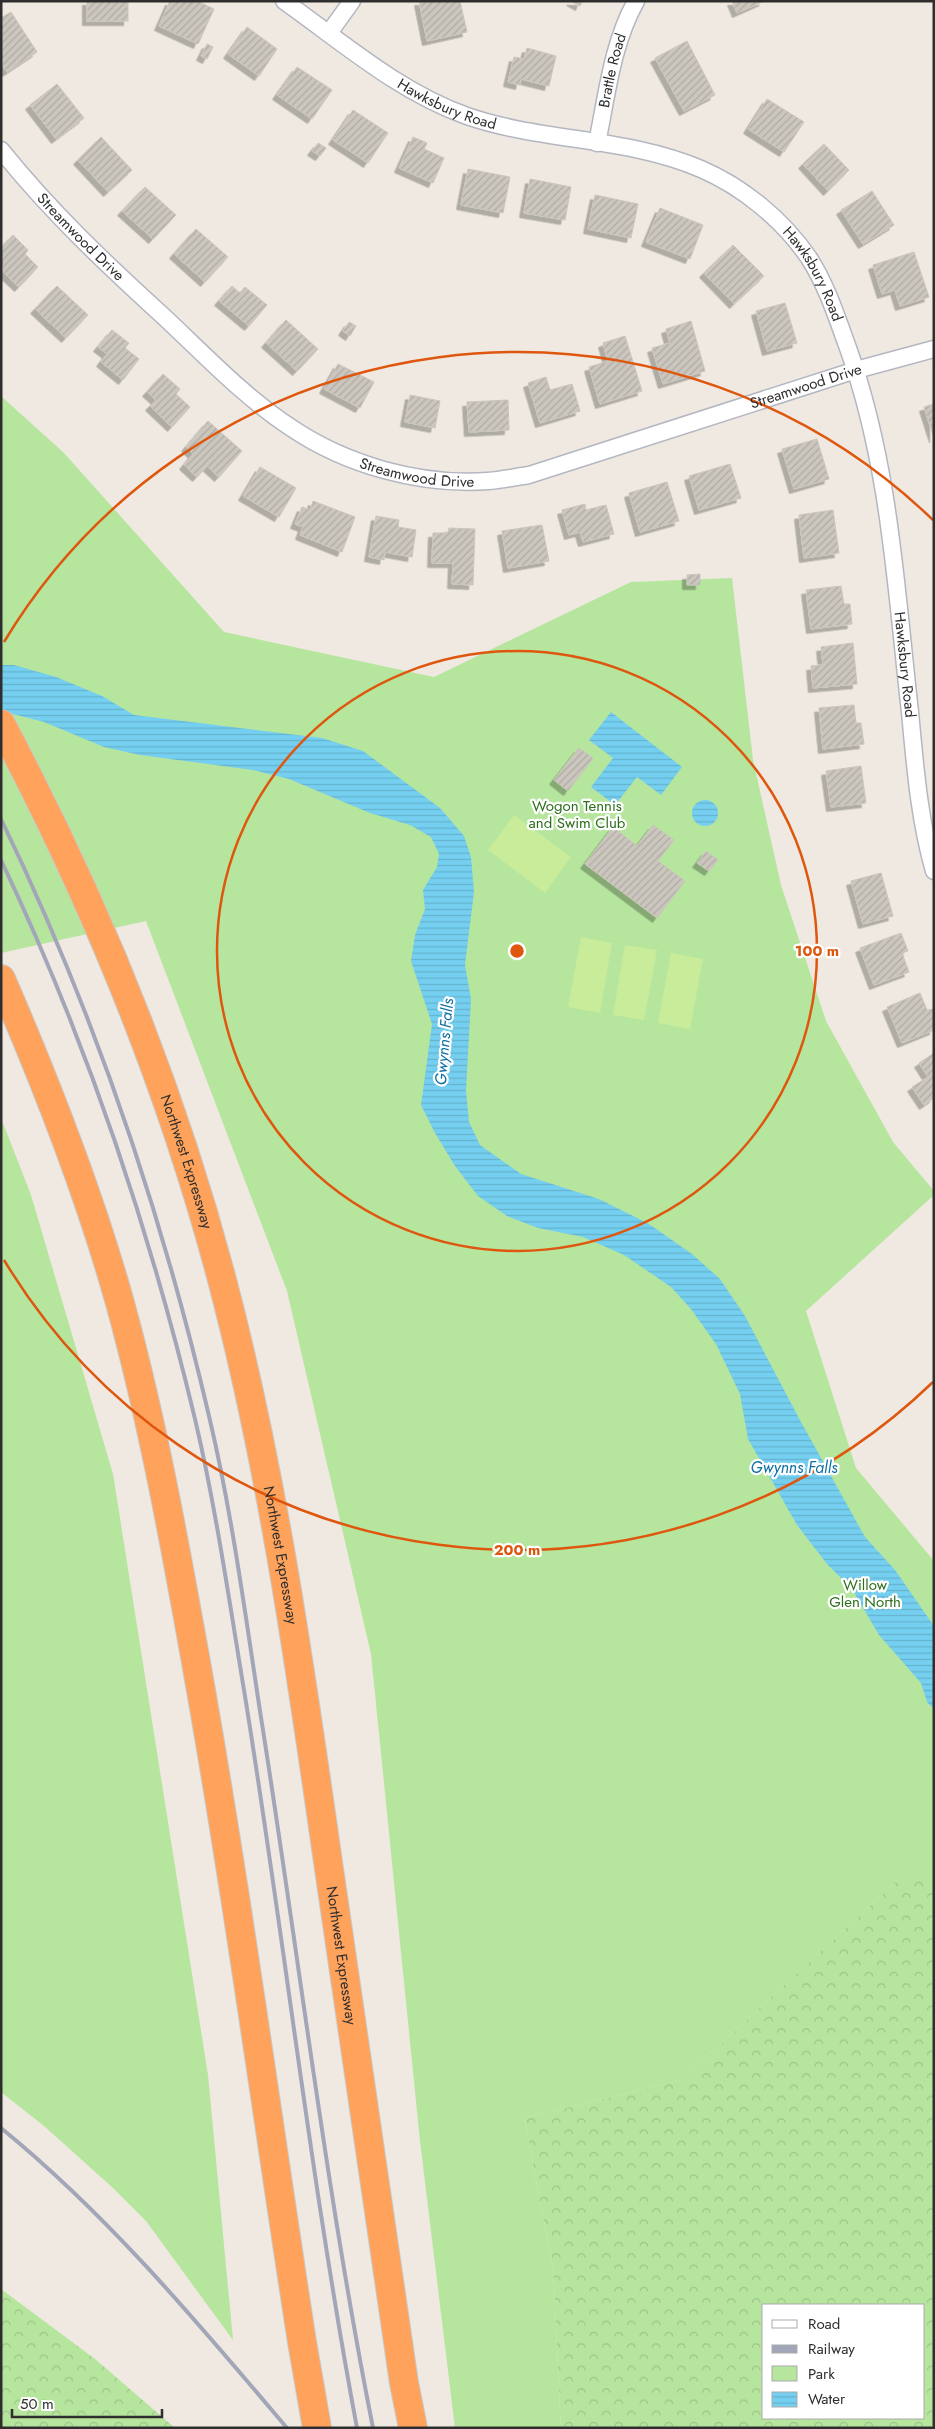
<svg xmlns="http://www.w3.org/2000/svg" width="935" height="2429" font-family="Jost,sans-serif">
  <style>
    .green { fill: #b6e59e }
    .forest { fill: url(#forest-crowns); fill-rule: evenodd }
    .pitch { fill: #c9ec9a }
    .water { fill: url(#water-rules) }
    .building { fill: url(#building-hatch); stroke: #cbc5ba; filter: url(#shadow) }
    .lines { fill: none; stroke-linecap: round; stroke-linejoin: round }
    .minor-casing { stroke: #b4b7c1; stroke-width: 19 }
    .motorway-casing { stroke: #c9c9c9; stroke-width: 30 }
    .minor { stroke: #fff; stroke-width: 16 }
    .motorway { stroke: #ffa35c; stroke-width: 28 }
    .rail { stroke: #a3a6b8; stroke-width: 4 }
    .ring { fill: none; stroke: #df570e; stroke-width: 2.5 }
    .labels { text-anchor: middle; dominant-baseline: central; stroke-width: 4.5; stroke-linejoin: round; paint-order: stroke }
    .street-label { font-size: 15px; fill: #2e2e2e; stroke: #fff }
    .park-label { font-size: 15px; fill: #2c6e1b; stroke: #fff }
    .water-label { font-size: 16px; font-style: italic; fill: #0d6fa3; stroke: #fff }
    .centre { fill: #df570e; stroke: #fff; stroke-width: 2.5 }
    .ring-label { font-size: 15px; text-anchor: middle; font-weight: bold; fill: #df570e; stroke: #fff; stroke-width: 4.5; stroke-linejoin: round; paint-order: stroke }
  </style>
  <defs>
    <pattern id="forest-crowns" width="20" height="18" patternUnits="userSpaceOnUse" patternTransform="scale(1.25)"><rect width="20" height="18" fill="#b6e59e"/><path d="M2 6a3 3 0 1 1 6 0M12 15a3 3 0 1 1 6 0" fill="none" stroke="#9dc588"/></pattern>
    <pattern id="water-rules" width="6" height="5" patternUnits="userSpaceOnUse" patternTransform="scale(1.25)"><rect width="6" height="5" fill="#75cff0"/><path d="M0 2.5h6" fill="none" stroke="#66b2ce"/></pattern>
    <pattern id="building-hatch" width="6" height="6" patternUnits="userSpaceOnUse" patternTransform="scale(1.25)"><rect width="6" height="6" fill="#cbc7bf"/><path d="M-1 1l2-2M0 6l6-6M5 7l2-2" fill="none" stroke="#afaba4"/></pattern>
    <filter id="shadow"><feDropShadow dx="-4.5" dy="4.5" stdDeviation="0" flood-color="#0004"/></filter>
  </defs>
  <rect width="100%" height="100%" fill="#efe9e1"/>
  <g class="green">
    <path d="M1 396 64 453 224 632 434 677 631 582 732 578 753 760 781 885 826 1021 893 1142 934 1191V1195L806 1311 856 1468 934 1561V1878L899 1879 682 2080 524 2118 553 2267 561 2428H455L420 2141 371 1654 287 1291 146 921 1 953Z"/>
    <path d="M1 1118 31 1195 113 1474 208 2075 233 2340 146 2221 112 2187 44 2126 1 2092Z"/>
  </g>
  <g class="forest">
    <path d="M900 1878H934V2428H561L553 2267 524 2118 682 2080ZM764 2305H924V2418H764Z"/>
    <path d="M1 2289 95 2359 175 2428H1Z"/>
  </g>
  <g class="pitch">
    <path d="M514 815 571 857 545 893 488 850Z"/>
    <path d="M581 937 612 943 600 1013 568 1007Z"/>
    <path d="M625 945 657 950 644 1020 613 1015Z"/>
    <path d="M671 953 703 959 690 1029 658 1023Z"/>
  </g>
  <g class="water">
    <path d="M1 665H14L56 677 102 696 134 715 322 738 363 751 440 808 464 836 471 857 474 892 465 965 471 999 466 1090 469 1122 480 1145 521 1174 599 1199 649 1224 692 1254 720 1279 745 1316 801 1422 865 1537 895 1570 934 1626V1709L927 1702 921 1683 879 1635 852 1589 827 1564 797 1525 748 1439 740 1394 716 1344 691 1309 671 1287 624 1255 583 1237 538 1228 507 1216 478 1196 455 1166 435 1133 421 1105 432 1024 411 961 415 935 425 909 423 890 437 867 439 854 431 837 410 825 370 813 289 779 253 770 140 755 104 747 44 722 1 711Z"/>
    <path d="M611 712 682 767 661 795 637 777 615 805 591 787 613 758 589 740Z"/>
    <circle cx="705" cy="813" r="13"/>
  </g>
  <g class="building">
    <rect x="87" y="1" width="41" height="20"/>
    <path d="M170 1H197L214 9 198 44 159 26Z"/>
    <path d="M419 1H460L467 32 427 41Z"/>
    <path d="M571 1H582L580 6Z"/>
    <path d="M732 1H764L737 13Z"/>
    <path d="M11 12 37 52 7 72 1 64V18Z"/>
    <path d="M247 27 277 49 259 76 228 54Z"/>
    <path d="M687 41 715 95 684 111 655 58Z"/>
    <path d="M207 44 213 47 207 59 201 56Z"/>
    <path d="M527 48 556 56 549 86 521 79 520 85 508 82 514 57 524 59Z"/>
    <path d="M297 67 332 90 312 119 277 95Z"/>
    <path d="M57 84 84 118 56 139 30 105Z"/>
    <path d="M767 99 804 122 784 152 748 129Z"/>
    <path d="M353 110 388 133 368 163 333 140Z"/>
    <path d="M101 137 132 170 108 192 78 160Z"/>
    <path d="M413 137 427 143 424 149 444 158 433 183 399 168Z"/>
    <path d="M318 143 326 148 320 156 312 151Z"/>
    <path d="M824 144 849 170 828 191 803 164Z"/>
    <path d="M468 169 510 177 503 213 461 205Z"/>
    <path d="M530 179 571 187 565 220 524 213Z"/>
    <path d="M145 187 176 215 153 239 122 211Z"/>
    <path d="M872 191 894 225 863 244 841 210Z"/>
    <path d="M595 195 638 204 631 238 588 229Z"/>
    <path d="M660 208 703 225 690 259 646 242Z"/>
    <path d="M196 229 228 257 205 282 174 254Z"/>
    <path d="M13 235 28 250 25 254 38 267 19 287 1 270 4 263 1 260V248Z"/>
    <path d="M733 245 764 276 734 304 704 273Z"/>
    <path d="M914 252 929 297 900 306 895 290 882 294 873 265Z"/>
    <path d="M57 286 88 315 66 338 35 309Z"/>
    <path d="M232 286 240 293 245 287 267 305 249 326 219 301Z"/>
    <path d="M785 303 797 343 767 351 756 311Z"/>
    <path d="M286 320 318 349 297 371 266 343Z"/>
    <path d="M691 321 705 371 663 384 652 348 670 343 666 329Z"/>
    <path d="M349 322 356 326 350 336 343 331Z"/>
    <path d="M112 330 129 343 125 348 139 359 123 380 101 362 107 354 98 347Z"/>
    <path d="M625 336 642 391 600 404 589 367 608 361 603 343Z"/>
    <path d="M338 364 374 382 360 408 324 389Z"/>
    <path d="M163 374 180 389 176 394 190 407 172 427 150 406 156 400 147 392Z"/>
    <path d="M546 377 550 390 572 384 580 411 540 423 528 383Z"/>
    <path d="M410 395 440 401 435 428 405 422Z"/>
    <path d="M508 400 509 430 469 432 467 402Z"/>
    <path d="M934 404V438L924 407Z"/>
    <path d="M208 421 242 451 219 477 207 466 197 477 184 465 193 454 186 447Z"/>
    <path d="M817 439 829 479 794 489 782 449Z"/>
    <path d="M730 464 741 498 699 510 689 476Z"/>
    <path d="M260 467 296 488 279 517 243 496Z"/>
    <path d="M667 482 679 521 640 532 629 493Z"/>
    <path d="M313 501 355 517 342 552 300 535 303 527 295 524 302 507 310 510Z"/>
    <path d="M585 504 586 510 606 505 614 534 583 542 580 532 569 535 562 510Z"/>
    <path d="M833 510 839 553 804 558 799 515Z"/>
    <path d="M376 516 399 520 398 527 416 530 412 557 385 552 384 560 369 557Z"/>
    <path d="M542 525 549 561 508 568 502 531Z"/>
    <path d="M449 528 475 529 473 585 452 584 453 563H432L433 533H448Z"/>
    <path d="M700 574V585H687V575Z"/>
    <path d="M841 586 844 604H850L852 624 811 629 806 590Z"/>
    <path d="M853 643 857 684 813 688 811 666 823 665 821 647Z"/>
    <path d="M854 705 856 723H861L864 744 823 749 819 708Z"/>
    <path d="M579 748 593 758 568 791 554 780Z"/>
    <path d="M861 766 866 803 831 807 826 771Z"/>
    <path d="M653 825 674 840 658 861 685 881 657 918 585 864 613 827 637 846Z"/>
    <path d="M706 851 718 860 709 871 697 863Z"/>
    <path d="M881 873 893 916 863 924 851 881Z"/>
    <path d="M901 933 908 951 902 953 909 972 874 985 860 948Z"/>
    <path d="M920 993 927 1010 934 1009V1030L902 1043 887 1007Z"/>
    <path d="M934 1053V1098L924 1105 912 1087 928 1077 919 1063Z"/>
  </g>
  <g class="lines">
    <defs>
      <g id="minor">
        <path id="s1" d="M284 1C342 42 399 92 467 116 542 142 627 137 701 169 743 187 783 220 809 258 827 286 837 318 848 348 890 465 896 590 910 712 915 765 919 819 934 871"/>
        <path d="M329 33 352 1"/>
        <path id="s2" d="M597 143C607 95 612 44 636 1"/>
        <path id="s3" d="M1 150C50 211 105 263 162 315 203 353 243 396 290 427 346 465 420 486 488 481 502 480 515 477 529 475L856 370 934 349"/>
      </g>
      <g id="motorway">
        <path id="s4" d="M1 724C94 899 170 1085 221 1276 272 1468 300 1666 328 1862 353 2036 378 2210 404 2383L413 2428"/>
        <path d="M1 979C47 1085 89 1192 120 1303 153 1423 175 1545 197 1668 237 1892 267 2117 302 2342L317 2428"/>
      </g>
    </defs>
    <use href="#minor" class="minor-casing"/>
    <use href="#motorway" class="motorway-casing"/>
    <use href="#minor" class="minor"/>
    <use href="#motorway" class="motorway"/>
    <g class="rail">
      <path d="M1 819C93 1009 161 1210 209 1416 232 1513 245 1613 260 1711 298 1950 326 2191 373 2428"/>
      <path d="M1 860C86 1039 149 1227 195 1419 216 1508 229 1600 244 1690 284 1936 311 2183 357 2428"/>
      <path d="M1 2128C109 2216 198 2323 287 2428"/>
    </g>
  </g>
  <g class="ring">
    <circle cx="517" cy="951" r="300"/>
    <path d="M933 1382A599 599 0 0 1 4 1260M4 642A599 599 0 0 1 933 520"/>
  </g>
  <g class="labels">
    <g class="street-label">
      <text stroke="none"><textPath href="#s2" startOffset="74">Brattle Road</textPath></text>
      <text stroke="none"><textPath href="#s1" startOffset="194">Hawksbury Road</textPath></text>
      <text stroke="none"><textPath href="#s3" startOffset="118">Streamwood Drive</textPath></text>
      <text stroke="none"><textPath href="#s1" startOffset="615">Hawksbury Road</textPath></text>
      <text stroke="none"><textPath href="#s3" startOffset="942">Streamwood Drive</textPath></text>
      <text stroke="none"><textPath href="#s3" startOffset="538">Streamwood Drive</textPath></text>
      <text stroke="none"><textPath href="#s1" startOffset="1020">Hawksbury Road</textPath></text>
      <text stroke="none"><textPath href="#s4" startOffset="476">Northwest Expressway</textPath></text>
      <text stroke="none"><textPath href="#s4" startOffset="881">Northwest Expressway</textPath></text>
      <text stroke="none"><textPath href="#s4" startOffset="1286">Northwest Expressway</textPath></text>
    </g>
    <g class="park-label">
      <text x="577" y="806">Wogon Tennis<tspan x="577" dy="17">and Swim Club</tspan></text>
      <text x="865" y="1585">Willow<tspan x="865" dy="17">Glen North</tspan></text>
    </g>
    <g class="water-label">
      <text transform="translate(444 1042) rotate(-85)">Gwynns Falls</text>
      <text x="794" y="1467">Gwynns Falls</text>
    </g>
  </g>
  <circle cx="517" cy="951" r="8" class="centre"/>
  <g class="ring-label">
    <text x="817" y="956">100 m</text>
    <text x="517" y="1555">200 m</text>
  </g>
  <rect width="935" height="2429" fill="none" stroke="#2e2e2e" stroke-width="5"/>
  <rect x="762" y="2304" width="162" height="115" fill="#ffffff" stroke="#ababab"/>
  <rect x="772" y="2320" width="25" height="8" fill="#ffffff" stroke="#ababab"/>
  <text x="808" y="2329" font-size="15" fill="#2e2e2e">Road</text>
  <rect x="772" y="2345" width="25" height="8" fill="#a3a6b8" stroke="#ababab"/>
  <text x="808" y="2354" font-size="15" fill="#2e2e2e">Railway</text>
  <rect x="772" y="2366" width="25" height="15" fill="#b6e59e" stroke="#ababab"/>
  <text x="808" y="2379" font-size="15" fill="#2e2e2e">Park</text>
  <rect x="772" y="2392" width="25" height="15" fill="url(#water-rules)" stroke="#ababab"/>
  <text x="808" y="2404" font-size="15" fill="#2e2e2e">Water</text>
  <path d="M12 2409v8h150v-8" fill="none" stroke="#2e2e2e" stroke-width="2.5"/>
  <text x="20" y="2409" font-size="15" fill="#2e2e2e" stroke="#ffffff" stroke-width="4" paint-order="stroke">50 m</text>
</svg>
